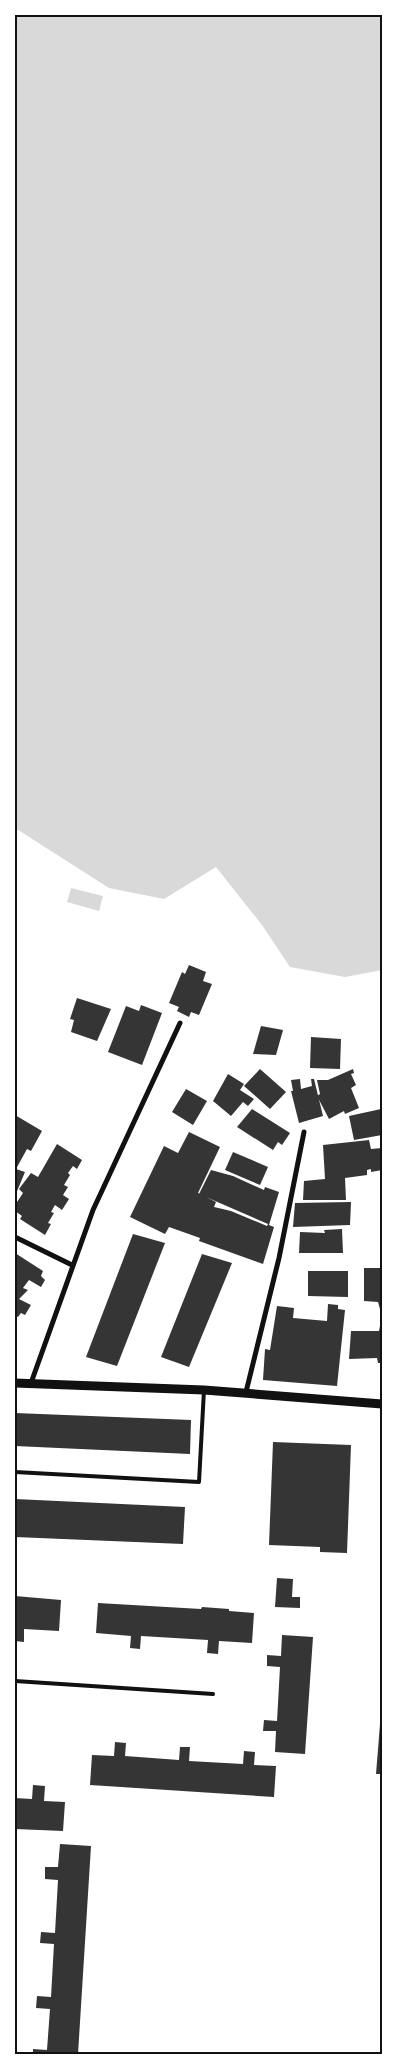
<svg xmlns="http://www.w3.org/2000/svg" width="397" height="2069" font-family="'Zilla Slab',serif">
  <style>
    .water { fill: #d9d9d9 }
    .building { fill: #353535 }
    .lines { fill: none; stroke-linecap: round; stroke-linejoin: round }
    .service { stroke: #111; stroke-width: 4 }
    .minor { stroke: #111; stroke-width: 5 }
    .tertiary { stroke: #111; stroke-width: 9 }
    .neatline { fill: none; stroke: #111; stroke-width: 2 }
  </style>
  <rect width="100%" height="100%" fill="#fff"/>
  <g class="water">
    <path d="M15 15H382V970L345 977 290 967 262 925 216 867 164 899 109 888 15 828Z"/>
    <path d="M71 888 103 896 99 911 67 902Z"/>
  </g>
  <g class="building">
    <path d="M189 965 206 972 203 981 212 984 199 1015 191 1012 189 1017 177 1011 179 1007 169 1003 182 972 185 974Z"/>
    <path d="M77 998 111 1009 97 1041 71 1032 74 1020 70 1019Z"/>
    <path d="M141 1005 162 1013 142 1065 108 1052 126 1006 139 1011Z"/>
    <path d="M261 1026 283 1030 276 1055 253 1054Z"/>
    <path d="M311 1037 341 1039 340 1069 310 1068Z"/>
    <path d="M260 1069 286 1092 270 1109 244 1086Z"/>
    <path d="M353 1069 354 1073 351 1074 356 1085 351 1088 359 1108 345 1114 344 1111 329 1119 317 1096 320 1094 317 1080H328Z"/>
    <path d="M228 1074 244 1084 240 1090 254 1099 248 1106 243 1102 231 1116 213 1101Z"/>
    <path d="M300 1079 301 1089 312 1086 311 1079H314L323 1116 299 1123 291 1091H293L291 1080Z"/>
    <path d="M186 1089 207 1101 193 1125 172 1112Z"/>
    <path d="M252 1109 290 1133 282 1145 278 1142 273 1150 237 1127Z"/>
    <path d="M381 1109 382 1135 354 1140 349 1116Z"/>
    <path d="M15 1115 42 1131 31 1151 27 1149 16 1169 25 1172 15 1196Z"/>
    <path d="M189 1132 220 1147 198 1193 216 1202 214 1207 231 1211 267 1226 268 1224 199 1194 211 1170 233 1176 264 1190 265 1187 279 1192 269 1225 274 1227 263 1264 199 1241 200 1238 169 1227 165 1234 130 1217 164 1146 178 1153Z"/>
    <path d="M369 1140 371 1149 382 1148V1170L371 1172V1169L367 1170V1175L345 1178 346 1200H303L304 1181 325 1179 323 1145Z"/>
    <path d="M57 1144 82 1160 77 1169 73 1166 68 1173 70 1175 64 1185 68 1187 63 1195 69 1199 62 1210 55 1205 51 1212 54 1213 48 1223 51 1224 45 1235 20 1219 22 1216 15 1211V1205L23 1193 19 1189 31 1173 38 1177Z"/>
    <path d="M233 1152 268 1167 260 1185 225 1170Z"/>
    <path d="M351 1202 350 1225 293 1227 295 1203Z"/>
    <path d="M342 1229 343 1253H299L300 1232 325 1233 324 1230Z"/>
    <path d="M133 1234 165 1243 117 1366 86 1357Z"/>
    <path d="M15 1253 43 1271 41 1276 45 1280 41 1287 29 1280 23 1288 28 1290 19 1299 31 1305 25 1315 21 1313 18 1317 15 1315Z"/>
    <path d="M202 1254 232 1263 189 1367 161 1357Z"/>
    <path d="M364 1268H382V1316L378 1302 364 1301Z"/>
    <path d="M308 1271H348V1297L308 1296Z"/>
    <path d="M328 1304 338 1305V1309L345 1310 337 1386 263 1380 265 1349 270 1350 277 1306 294 1308 293 1318 327 1321Z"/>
    <path d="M380 1326H382V1363H378L377 1358 349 1359 351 1331H379Z"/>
    <path d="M15 1413 191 1420 190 1454 15 1446Z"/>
    <path d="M273 1442 351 1445 347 1553 320 1552V1547L269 1545Z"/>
    <path d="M15 1499 185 1507 183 1544 15 1537Z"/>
    <path d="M277 1578 293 1579 292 1597H300V1608L275 1607Z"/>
    <path d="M15 1596 61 1600 59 1631 24 1629V1642L15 1641Z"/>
    <path d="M98 1603 201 1609 202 1607 229 1609V1611L254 1613 252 1643 219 1641 218 1654 207 1653 208 1640 141 1636 140 1649 130 1648 131 1636 96 1633Z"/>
    <path d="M282 1635 313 1637 305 1754 275 1752 276 1731H263L264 1720 277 1721 280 1667 267 1666V1655L281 1656Z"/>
    <path d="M381 1712H382V1774H376Z"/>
    <path d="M115 1742 126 1743 125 1756 179 1760 180 1747H190L189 1761 243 1764 244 1751 255 1752 254 1765 276 1766 274 1797 90 1785 92 1755 114 1756Z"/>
    <path d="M33 1785 45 1786 44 1801 65 1802 63 1831 15 1829V1798L32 1799Z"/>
    <path d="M60 1844 91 1846 78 2054H33V2049L47 2050 50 2009 36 2008 37 1996 51 1997 54 1944 40 1943 41 1932 55 1933 58 1880 45 1879V1867H58Z"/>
  </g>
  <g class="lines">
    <g class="service">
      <path d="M15 1472 199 1482 204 1390"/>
      <path d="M15 1681 213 1694"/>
    </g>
    <g class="minor">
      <path d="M15 1237 72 1265"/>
      <path d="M31 1383 93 1210 180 1023"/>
      <path d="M246 1392 279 1258 304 1132"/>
    </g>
    <path class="tertiary" d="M15 1383 204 1390 382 1404"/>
  </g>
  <rect width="397" height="2069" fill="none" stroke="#ffffff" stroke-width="32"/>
  <rect x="16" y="16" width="365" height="2037" class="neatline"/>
</svg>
